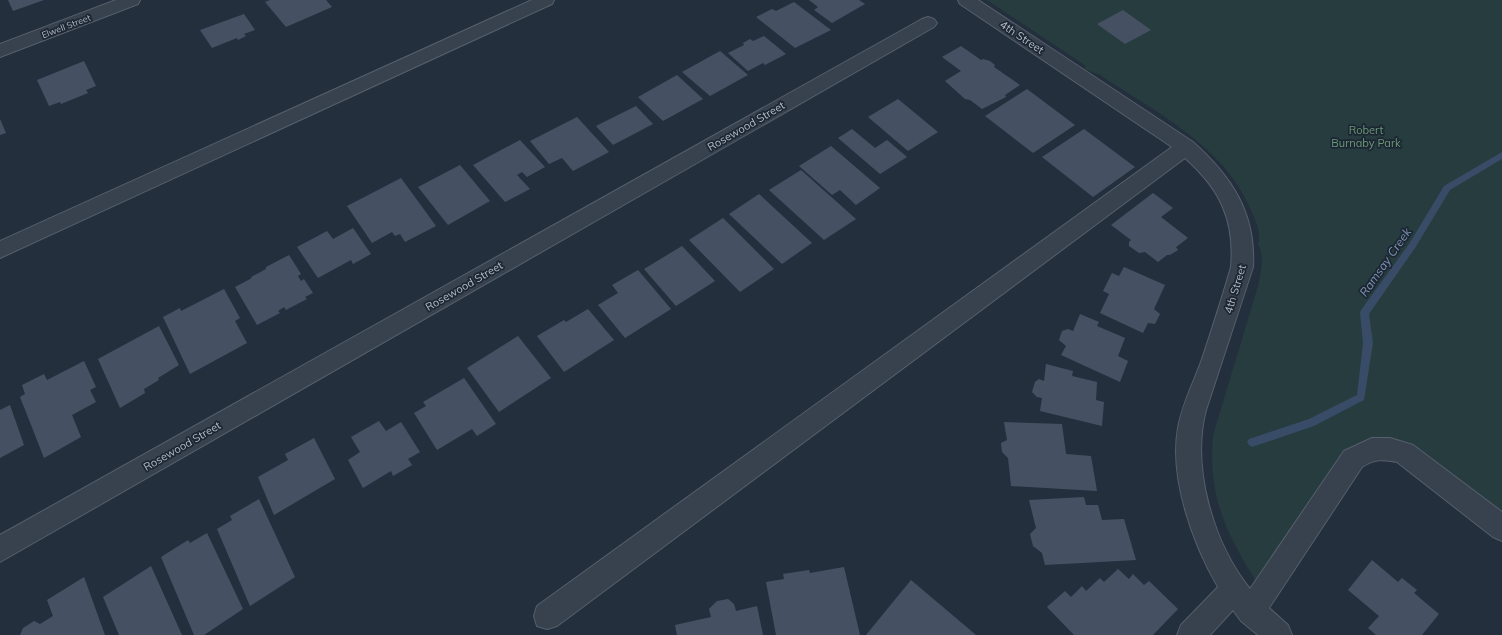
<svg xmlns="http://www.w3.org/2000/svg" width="1502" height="635" font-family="Mulish,sans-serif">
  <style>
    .green { fill: #263c3f }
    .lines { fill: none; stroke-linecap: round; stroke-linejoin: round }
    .stream { fill: #394c67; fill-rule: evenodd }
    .building { fill: #455162 }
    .minor-casing { stroke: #565f6c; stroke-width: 2 }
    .minor { fill: #38414e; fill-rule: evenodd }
    .labels { text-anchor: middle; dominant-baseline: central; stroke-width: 3.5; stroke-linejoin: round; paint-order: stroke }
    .far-street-label { font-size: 9px; fill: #b4bcc9; stroke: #1d2633 }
    .street-label { font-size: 11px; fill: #b4bcc9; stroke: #1d2633 }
    .park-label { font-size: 11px; fill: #6b9a76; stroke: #1d2633 }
    .water-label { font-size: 12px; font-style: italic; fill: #7c92b1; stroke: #1d2633 }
  </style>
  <rect width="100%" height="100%" fill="#242f3e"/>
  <path class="green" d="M987 0H1502V528L1404 453 1364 451 1263 592C1229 539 1207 500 1213 435L1258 286C1261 271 1265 257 1258 244 1261 234 1257 224 1253 215 1228 148 1156 112 1100 75L1084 69 1086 66Z"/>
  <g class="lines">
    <path class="stream" d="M1502 152V159L1450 190 1415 248 1369 314 1373 343 1364 400 1314 426 1252 447 1249 445 1247 442 1249 439 1309 419 1357 395 1363 343 1360 313 1361 310 1409 244 1444 186Z"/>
  </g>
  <g class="building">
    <path d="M8 0H44L13 11Z"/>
    <path d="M270 0H326L332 7 286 27 265 2Z"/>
    <path d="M809 0H859L865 4 832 23 814 10 818 7Z"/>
    <path d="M794 2 831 30 795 48 756 17 772 9 776 11Z"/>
    <path d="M1123 10 1151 30 1125 44 1097 24Z"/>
    <path d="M244 14 255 30 244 34 246 36 238 40 237 38 212 48 200 30Z"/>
    <path d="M764 36 786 54 765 65 763 63 748 71 728 53 744 45 743 43 750 39 753 41Z"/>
    <path d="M961 46 981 60 983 59 990 61 995 65 994 67 1020 85 1005 95 1006 97 982 109 970 100 965 99 945 81 961 71 942 57Z"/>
    <path d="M720 51 748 75 710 96 682 72Z"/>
    <path d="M84 61 96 86 86 90 88 93 61 104 60 102 49 106 37 80Z"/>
    <path d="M677 75 703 99 663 121 638 97Z"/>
    <path d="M1027 89 1075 125 1033 153 985 116Z"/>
    <path d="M898 99 938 132 908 151 868 117Z"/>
    <path d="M636 106 653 124 613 145 596 126Z"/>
    <path d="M577 117 609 152 573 171 562 158 549 164 530 141Z"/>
    <path d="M0 119 6 133 0 135Z"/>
    <path d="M852 129 875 148 887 140 907 157 880 174 838 138Z"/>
    <path d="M1084 129 1135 167 1093 197 1042 157Z"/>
    <path d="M520 140 545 167 527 177 522 172 517 175 530 189 505 202 473 165Z"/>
    <path d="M831 146 880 188 856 205 840 190 832 195 799 166Z"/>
    <path d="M460 165 490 201 448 225 418 187Z"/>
    <path d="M801 170 856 219 824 240 769 190Z"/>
    <path d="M401 178 436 226 405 242 400 234 395 236 392 232 372 243 347 206Z"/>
    <path d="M1153 193 1173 208 1161 217 1188 238 1176 247 1178 250 1170 255H1167L1158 262 1145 252 1139 253 1129 246V242L1131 240 1111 225Z"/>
    <path d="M759 194 812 243 782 264 729 214Z"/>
    <path d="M723 218 774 269 740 292 689 240Z"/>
    <path d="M353 228 371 254 353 264 351 260 318 278 297 247 327 231 333 239Z"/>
    <path d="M682 246 715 281 676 306 644 269Z"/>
    <path d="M289 255 301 274 298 276 301 281 304 279 313 293 305 297 307 299 286 310 284 307 278 311 280 313 257 325 235 287 252 278 251 277 266 269V267Z"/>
    <path d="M1124 267 1165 285 1154 309 1160 314 1155 324 1148 323 1143 333 1100 313 1109 294 1103 291 1112 273 1119 276Z"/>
    <path d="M638 270 671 309 625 338 598 305 618 293 612 285Z"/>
    <path d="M224 289 240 318 235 321 247 343 190 374 163 317 180 308 181 311Z"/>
    <path d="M588 309 614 340 564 372 537 336 564 320 566 322Z"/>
    <path d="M1080 314 1099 322 1097 326 1125 338 1118 356 1128 361 1120 382 1061 355 1066 346 1059 340 1062 331 1068 329 1073 331Z"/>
    <path d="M159 326 179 365 158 378 159 380 144 389 145 393 120 408 98 359Z"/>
    <path d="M518 336 551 378 499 412 467 368Z"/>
    <path d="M84 361 96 387 90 390 96 402 72 415 81 437 44 458 20 397 25 394 22 385 44 374 47 380Z"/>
    <path d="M1046 364 1073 371 1072 376 1097 382 1096 400 1104 402 1102 426 1040 411 1042 398 1037 397 1032 392 1035 382 1039 379 1044 381Z"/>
    <path d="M464 378 496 424 477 436 472 429 437 450 414 413 426 406 423 402Z"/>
    <path d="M10 405 24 445 0 458V410Z"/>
    <path d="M379 421 386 431 401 422 420 452 408 459 412 465 393 476 391 471 363 488 348 460 360 452 351 437Z"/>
    <path d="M1004 422 1062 424 1066 454 1091 456 1097 491 1011 486 1008 458 1002 452 1001 443 1007 440Z"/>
    <path d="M314 438 335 479 274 515 258 477 288 460 285 454Z"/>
    <path d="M1084 497 1086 505H1098L1102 520 1124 519 1136 560 1045 565 1042 553 1033 546 1030 534 1036 528 1029 500Z"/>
    <path d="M259 499 295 577 250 606 217 529 232 520 230 516Z"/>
    <path d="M207 533 243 609 204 635H194L161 557 188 540 190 543Z"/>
    <path d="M1372 560 1398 582 1402 578 1417 590 1414 593 1439 614 1422 635H1376L1368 628 1379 616 1348 590Z"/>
    <path d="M151 566 182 635H119L103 597Z"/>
    <path d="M844 567 860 635H776L766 582 784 579 783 574 809 570 810 573Z"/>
    <path d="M1118 569 1129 579 1133 574 1144 585 1149 581 1178 609 1153 635H1074L1047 607 1065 591 1071 597 1082 586 1086 591 1100 578 1104 582Z"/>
    <path d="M84 577 105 635H20L23 628 34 621 40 624 53 616 47 600Z"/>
    <path d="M911 580 976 635H866Z"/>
    <path d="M728 599 734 604 736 611 757 606 763 635H677L675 625 711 617 709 609 717 601Z"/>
  </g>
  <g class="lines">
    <defs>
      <g id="minor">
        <path d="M116 0H140L138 4 0 57V44Z"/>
        <path d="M532 0H554L552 4 0 258V241Z"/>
        <path d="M958 0H978L1193 142C1232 177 1256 213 1253 267L1206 410C1191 467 1213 543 1250 589L1344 451 1372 438H1390L1413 445 1502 512V541L1493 537 1397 462C1383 459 1374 459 1362 467L1269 608 1288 625 1292 635H1258L1241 621 1233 610 1210 635H1177L1181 625 1218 587C1193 544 1169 478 1178 428 1182 404 1194 382 1202 359 1212 329 1222 298 1231 267 1235 220 1220 189 1185 158L557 626 547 629 537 626 534 616 537 606 1172 147 960 4Z"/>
        <path d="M928 17 934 19 937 23 934 27 0 562V535L922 19Z"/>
      </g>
    </defs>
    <use href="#minor" class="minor-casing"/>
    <use href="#minor" class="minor"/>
  </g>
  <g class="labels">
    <g class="far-street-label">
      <text transform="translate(66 26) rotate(-21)">Elwell Street</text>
    </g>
    <g class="street-label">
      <text transform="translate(1022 37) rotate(34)">4th Street</text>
      <text transform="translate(746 126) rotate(-30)">Rosewood Street</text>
      <text transform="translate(464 286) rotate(-30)">Rosewood Street</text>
      <text transform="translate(1235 289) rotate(-73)">4th Street</text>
      <text transform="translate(182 446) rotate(-30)">Rosewood Street</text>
    </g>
    <g class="park-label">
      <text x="1366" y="130">Robert<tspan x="1366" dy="13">Burnaby Park</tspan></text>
    </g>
    <g class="water-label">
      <text transform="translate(1385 262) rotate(-55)">Ramsay Creek</text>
    </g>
  </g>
</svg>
